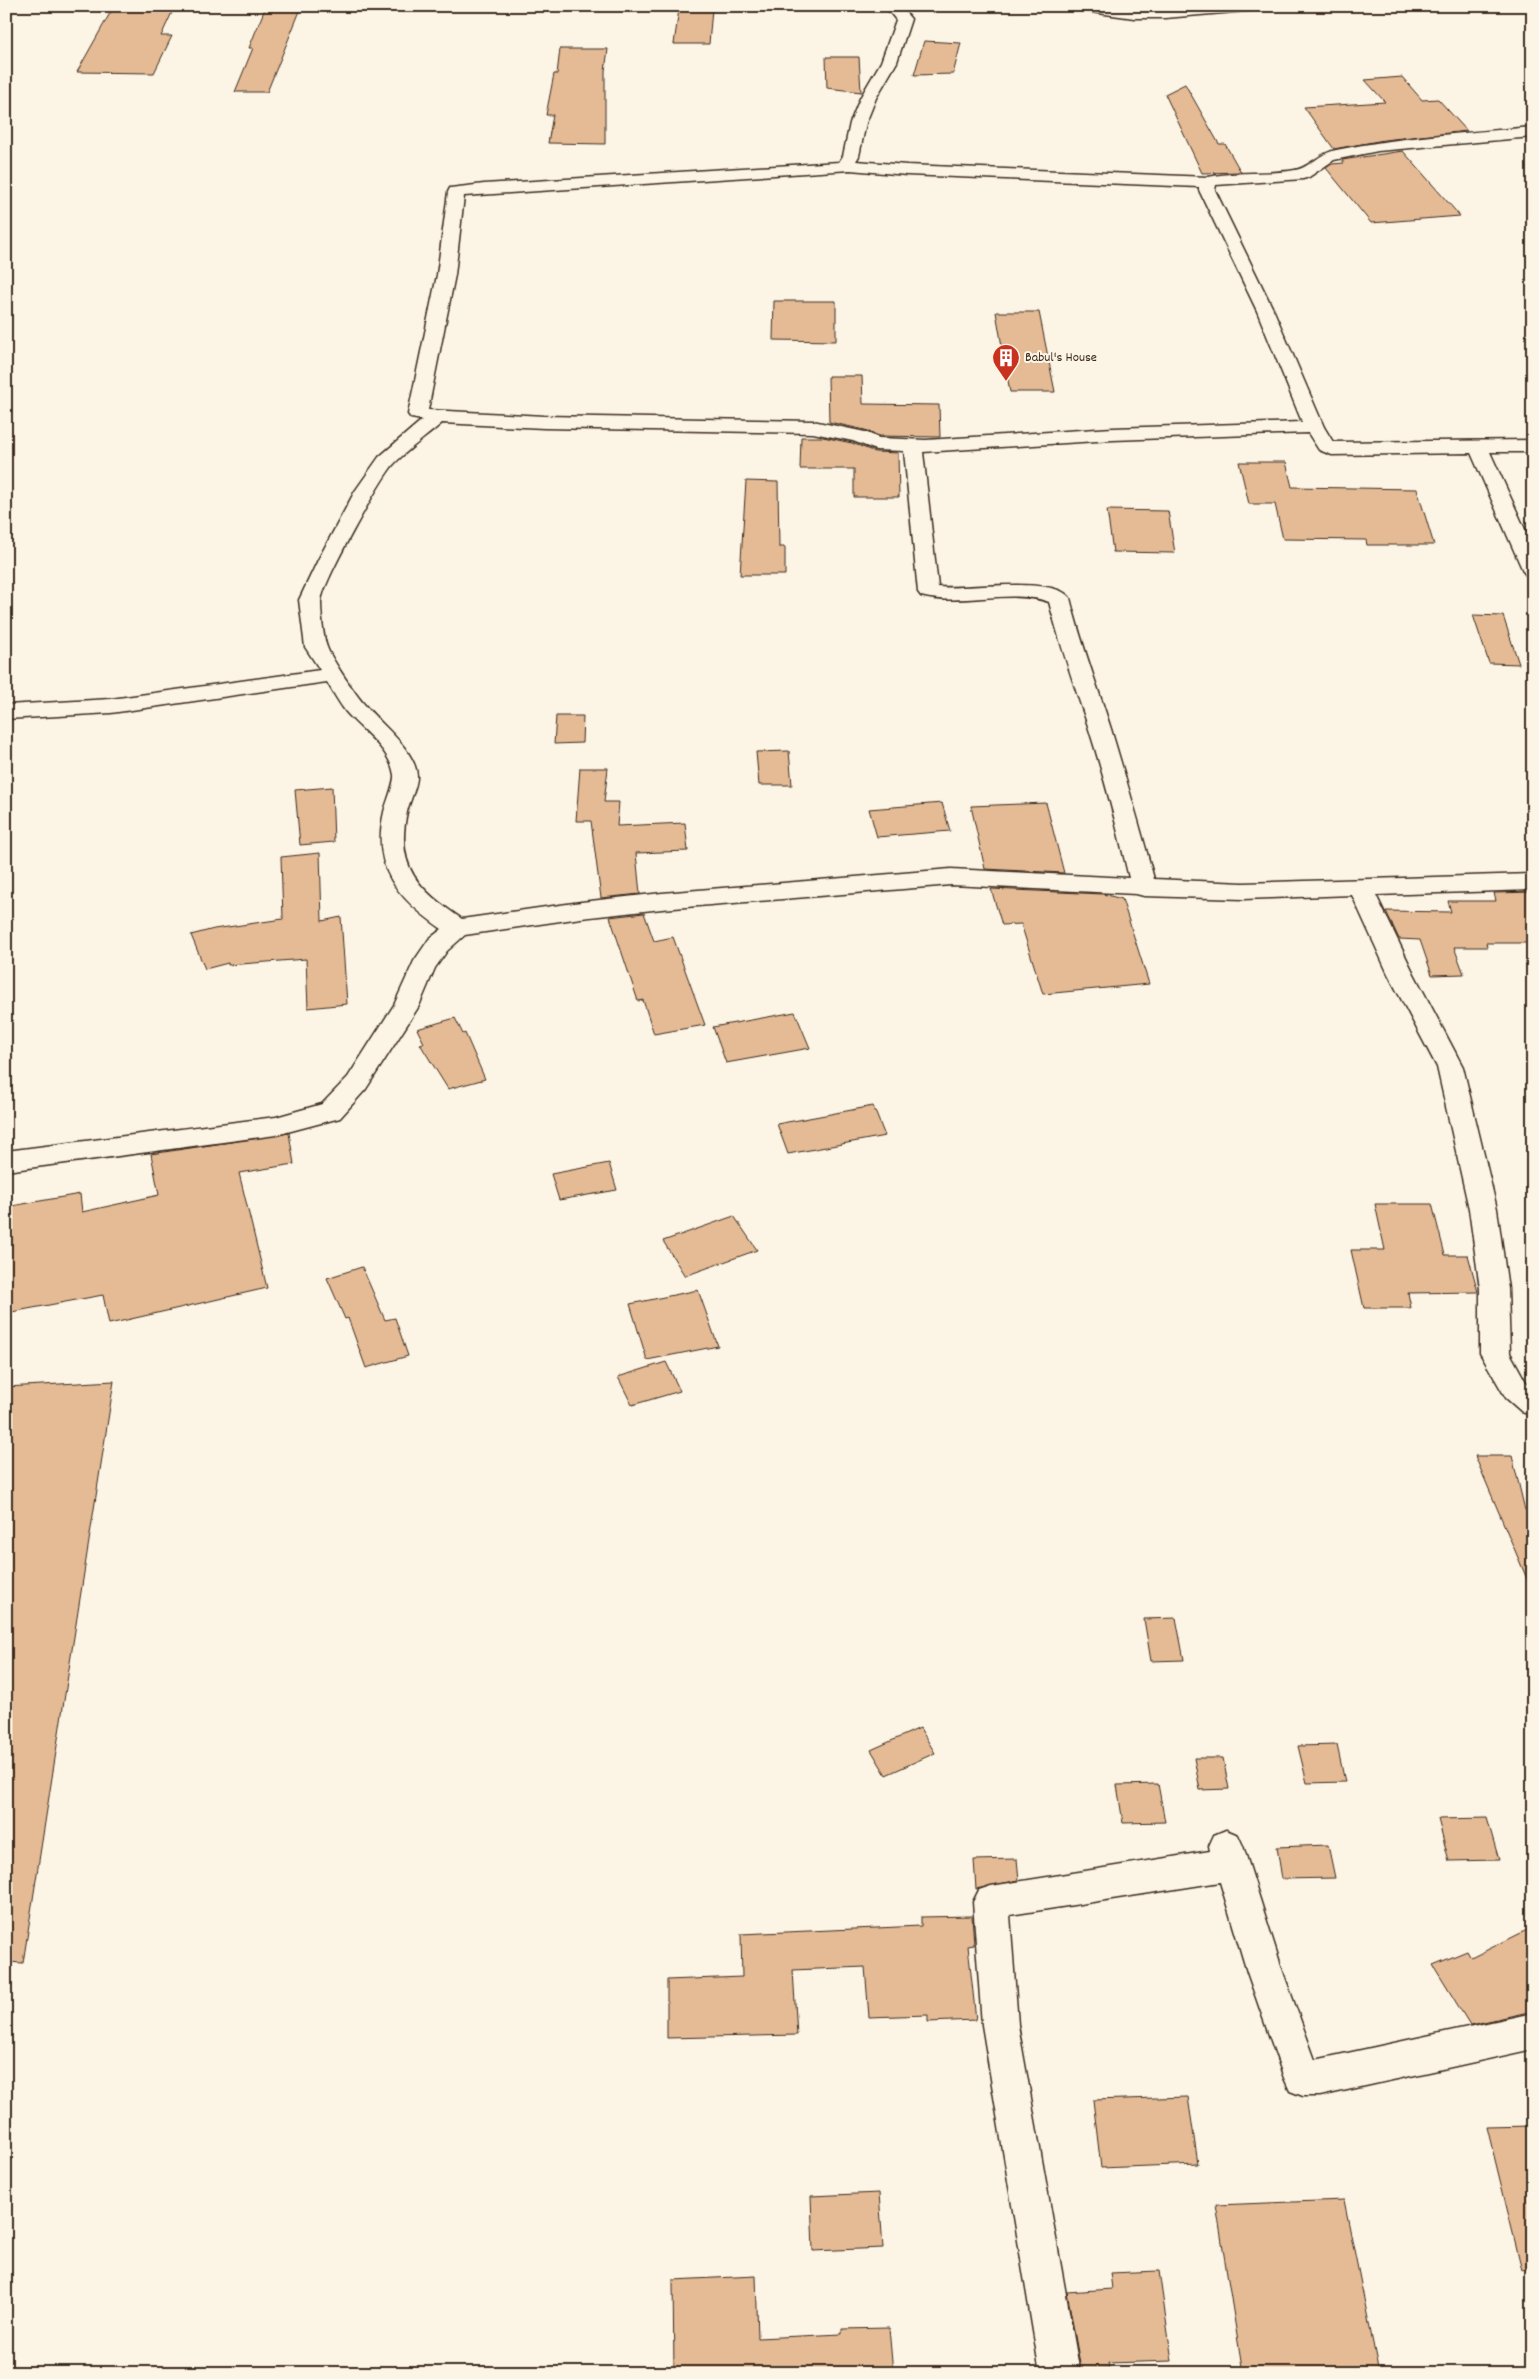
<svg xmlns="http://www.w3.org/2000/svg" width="1539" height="2379" font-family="Dekko,sans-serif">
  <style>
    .building { fill: #e5bb95; stroke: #3b2a1e }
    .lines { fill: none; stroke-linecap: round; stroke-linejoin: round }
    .minor-casing { stroke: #3b2a1e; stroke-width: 3 }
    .minor { fill: #fcf5e5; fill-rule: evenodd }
    .labels { text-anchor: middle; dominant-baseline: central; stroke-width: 4; stroke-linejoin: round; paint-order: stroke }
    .far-poi-label { font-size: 14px; fill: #3b2a1e; stroke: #fcf5e5; text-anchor: start }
  </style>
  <rect width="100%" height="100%" fill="#fcf5e5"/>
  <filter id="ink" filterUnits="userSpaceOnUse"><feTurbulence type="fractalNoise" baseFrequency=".02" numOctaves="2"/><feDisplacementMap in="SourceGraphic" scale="10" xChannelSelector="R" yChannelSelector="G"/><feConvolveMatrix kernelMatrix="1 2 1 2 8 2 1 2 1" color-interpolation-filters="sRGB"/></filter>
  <g filter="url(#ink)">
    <g class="building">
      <path d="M114 6H175L161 36H172L154 73 77 72Z"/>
      <path d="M266 6H302L267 92H235L253 48H249Z"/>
      <path d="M679 9H712L709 44H674Z"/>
      <path d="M924 41 961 43 953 74 914 75Z"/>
      <path d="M560 49H608L605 71V144L548 143 553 115H546L554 74H557Z"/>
      <path d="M826 57H859L861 92 827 88Z"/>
      <path d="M1402 77 1422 100 1438 99 1467 131 1384 140 1334 149 1304 107 1385 102 1365 80Z"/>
      <path d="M1185 84 1219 144H1225L1241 172 1202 173 1165 94Z"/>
      <path d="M1403 151 1460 216 1371 223 1326 168 1332 164 1344 163 1342 160Z"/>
      <path d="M774 301H836V341L773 340Z"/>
      <path d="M996 312H1039L1055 392H1010Z"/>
      <path d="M828 376H862L863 404 939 405 940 437 879 436 865 430 829 422Z"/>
      <path d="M801 437H823L852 443 875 452 898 453 899 497H854V469H800Z"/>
      <path d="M1239 462H1286L1292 487 1417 489 1434 545H1367L1366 540 1283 539 1275 504H1249Z"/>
      <path d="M746 481 778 482 779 547H785V575H740Z"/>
      <path d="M1107 510 1168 511 1175 553 1113 552Z"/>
      <path d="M1473 615 1503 616 1519 664 1489 663Z"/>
      <path d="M556 716H583L582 743 554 744Z"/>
      <path d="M789 751 792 785H759L756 752Z"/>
      <path d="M580 768H608L604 802H619L617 826 685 823 688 851 636 853 640 894 601 898 591 821H576Z"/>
      <path d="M332 787 334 842 300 845 295 790Z"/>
      <path d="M942 803 950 831 877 837 869 809Z"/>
      <path d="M1046 803 1064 873 985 869 971 806Z"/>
      <path d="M320 853 322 921 341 917 347 1004 308 1008 306 959 228 965V963L205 969 191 935 214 929 283 919 281 857Z"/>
      <path d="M991 889 1103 894 1122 899 1149 984 1043 994 1021 924 1002 925Z"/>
      <path d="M1533 892V943H1486L1487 947H1454L1464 974 1432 975 1420 940 1399 939 1386 911 1451 912 1448 901H1496L1494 893Z"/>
      <path d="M644 913 654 941 673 937 705 1025 654 1034 643 1000 638 1001 610 917Z"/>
      <path d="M795 1012 810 1048 726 1063 713 1027Z"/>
      <path d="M455 1018 463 1034 465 1033 485 1079 448 1089 420 1044 424 1043 417 1029Z"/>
      <path d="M873 1106 885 1136 788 1154 777 1124Z"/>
      <path d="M289 1133 294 1164 239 1173 267 1288 109 1324 103 1295 6 1313V1207L80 1194 82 1212 159 1195 151 1154Z"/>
      <path d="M609 1163 617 1190 559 1200 551 1174Z"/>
      <path d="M1375 1204H1432L1445 1255H1468L1478 1292 1408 1293 1411 1308H1364L1351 1250H1385Z"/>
      <path d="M734 1216 757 1250 685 1276 663 1241Z"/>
      <path d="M362 1267 385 1320 395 1318 408 1356 366 1368 348 1318 345 1319 327 1278Z"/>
      <path d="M698 1290 718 1346 647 1360 630 1304Z"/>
      <path d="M666 1362 680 1391 632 1405 618 1377Z"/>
      <path d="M114 1381 23 1963 6 1962V1387Z"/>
      <path d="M1475 1456H1512L1525 1510 1533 1509V1593Z"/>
      <path d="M1176 1618 1184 1660 1151 1661 1144 1619Z"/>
      <path d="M920 1728 935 1753 886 1775 871 1750Z"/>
      <path d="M1337 1745 1345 1782 1307 1783 1298 1746Z"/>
      <path d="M1194 1758H1223L1229 1789 1200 1790Z"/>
      <path d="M1158 1784 1165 1822 1123 1823 1117 1785Z"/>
      <path d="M1487 1818 1499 1860 1449 1861 1438 1819Z"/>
      <path d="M1328 1845 1335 1878 1282 1879 1277 1847Z"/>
      <path d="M1017 1859 1019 1880 976 1889 974 1860Z"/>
      <path d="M972 1916 974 1945 968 1946 976 2020 928 2022V2015L869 2017 865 1967 793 1970 797 2035 667 2038V1980L742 1977 741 1934 921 1926V1917Z"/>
      <path d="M1533 1927V2011L1470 2025 1433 1965 1467 1951 1471 1958Z"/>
      <path d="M1188 2097 1198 2164 1101 2168 1093 2100Z"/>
      <path d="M1533 2126V2268L1522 2270 1487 2127Z"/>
      <path d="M879 2193 883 2248 813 2251 811 2196Z"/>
      <path d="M1344 2200 1379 2373H1243L1216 2205Z"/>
      <path d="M1159 2271 1172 2361 1108 2363 1109 2368 1081 2369 1067 2292 1112 2289 1110 2273Z"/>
      <path d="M756 2276 758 2338 842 2334V2329L889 2328 893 2373H674L673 2280Z"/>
    </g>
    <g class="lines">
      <defs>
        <g id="minor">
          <path d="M885 6H900L911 19 897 62 876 98 866 123 859 156 856 161 907 165 1208 177C1237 171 1266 175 1295 170 1309 168 1320 153 1336 150 1400 137 1467 133 1533 127V137L1378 151 1334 160 1309 177 1303 179 1216 185 1215 190 1274 311 1324 427 1333 442 1533 440V452H1490L1533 547V577L1526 575 1523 571 1471 453 1332 455 1319 450 1308 433 1113 440 923 452 938 587C965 590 1054 575 1070 598 1081 643 1097 685 1111 729 1126 779 1141 829 1154 879L1243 883 1533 874V890L1376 895 1414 974 1463 1067 1497 1209 1508 1289 1510 1353 1526 1382 1533 1387V1416L1522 1412 1506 1398 1480 1353V1289L1469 1209 1437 1067 1388 974 1352 895 1243 899 1144 896 1136 894 951 885 662 909 581 918 465 935 447 951 435 968 419 1006 366 1089 340 1118 276 1135 6 1171V1151L276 1117 322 1104 348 1077 394 1005 414 961 429 939 442 929C397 898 371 868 384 812 386 803 395 783 394 775 390 748 362 731 346 712 339 703 333 692 327 682L111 713 6 719V705L111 699 320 670 305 647 299 600 318 560 355 491 379 457 422 420 411 418 408 414 437 275 448 192 450 188 484 184 839 162 843 156 850 123 860 98 881 62 896 20ZM850 170 907 175 1199 187V190L1257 311 1302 422 1113 428 926 440 879 438 865 432 813 421 544 416 428 410 455 275 464 196ZM442 423 544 428 813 433 853 441 876 450 904 451 918 592 921 596C962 607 1010 588 1049 602 1060 644 1074 685 1088 726 1104 776 1117 827 1129 878L951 869 662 893 581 902 462 919C419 890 395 868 407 812 409 803 418 784 417 776 416 750 379 723 364 704 356 695 330 657 327 647 323 637 321 612 321 602 321 585 380 480 393 465 407 450 426 437 442 423Z"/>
          <path d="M1069 6H1110L1134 10 1266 6 1259 10 1165 18H1134L1076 10Z"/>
          <path d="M1226 1830 1238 1835 1243 1846 1283 1972 1315 2060 1533 2013V2049L1320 2096H1303L1290 2091 1284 2078 1247 1972 1220 1882 1010 1915 1018 2025 1080 2373H1040L982 2025 973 1902 979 1890 991 1886 1210 1851 1209 1846 1214 1835Z"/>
        </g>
      </defs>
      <use href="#minor" class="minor-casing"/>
      <use href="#minor" class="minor"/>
    </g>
  </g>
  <defs>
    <symbol id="building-pin" viewBox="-11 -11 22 30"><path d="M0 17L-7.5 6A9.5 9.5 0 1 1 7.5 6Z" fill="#c8321e" stroke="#fcf5e5"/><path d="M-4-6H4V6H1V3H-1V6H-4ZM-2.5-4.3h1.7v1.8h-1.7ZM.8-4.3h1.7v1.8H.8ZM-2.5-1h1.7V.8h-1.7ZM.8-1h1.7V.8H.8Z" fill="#fff"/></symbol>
  </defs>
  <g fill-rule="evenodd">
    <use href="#building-pin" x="990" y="342" width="32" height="43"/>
  </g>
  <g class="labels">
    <g class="far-poi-label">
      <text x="1025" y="358">Babul's House</text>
    </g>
  </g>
  <rect width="1539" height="2379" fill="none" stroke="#fcf5e5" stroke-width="25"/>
  <rect x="12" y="12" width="1514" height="2354" fill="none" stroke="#3b2a1e" stroke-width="2" filter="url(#ink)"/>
</svg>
